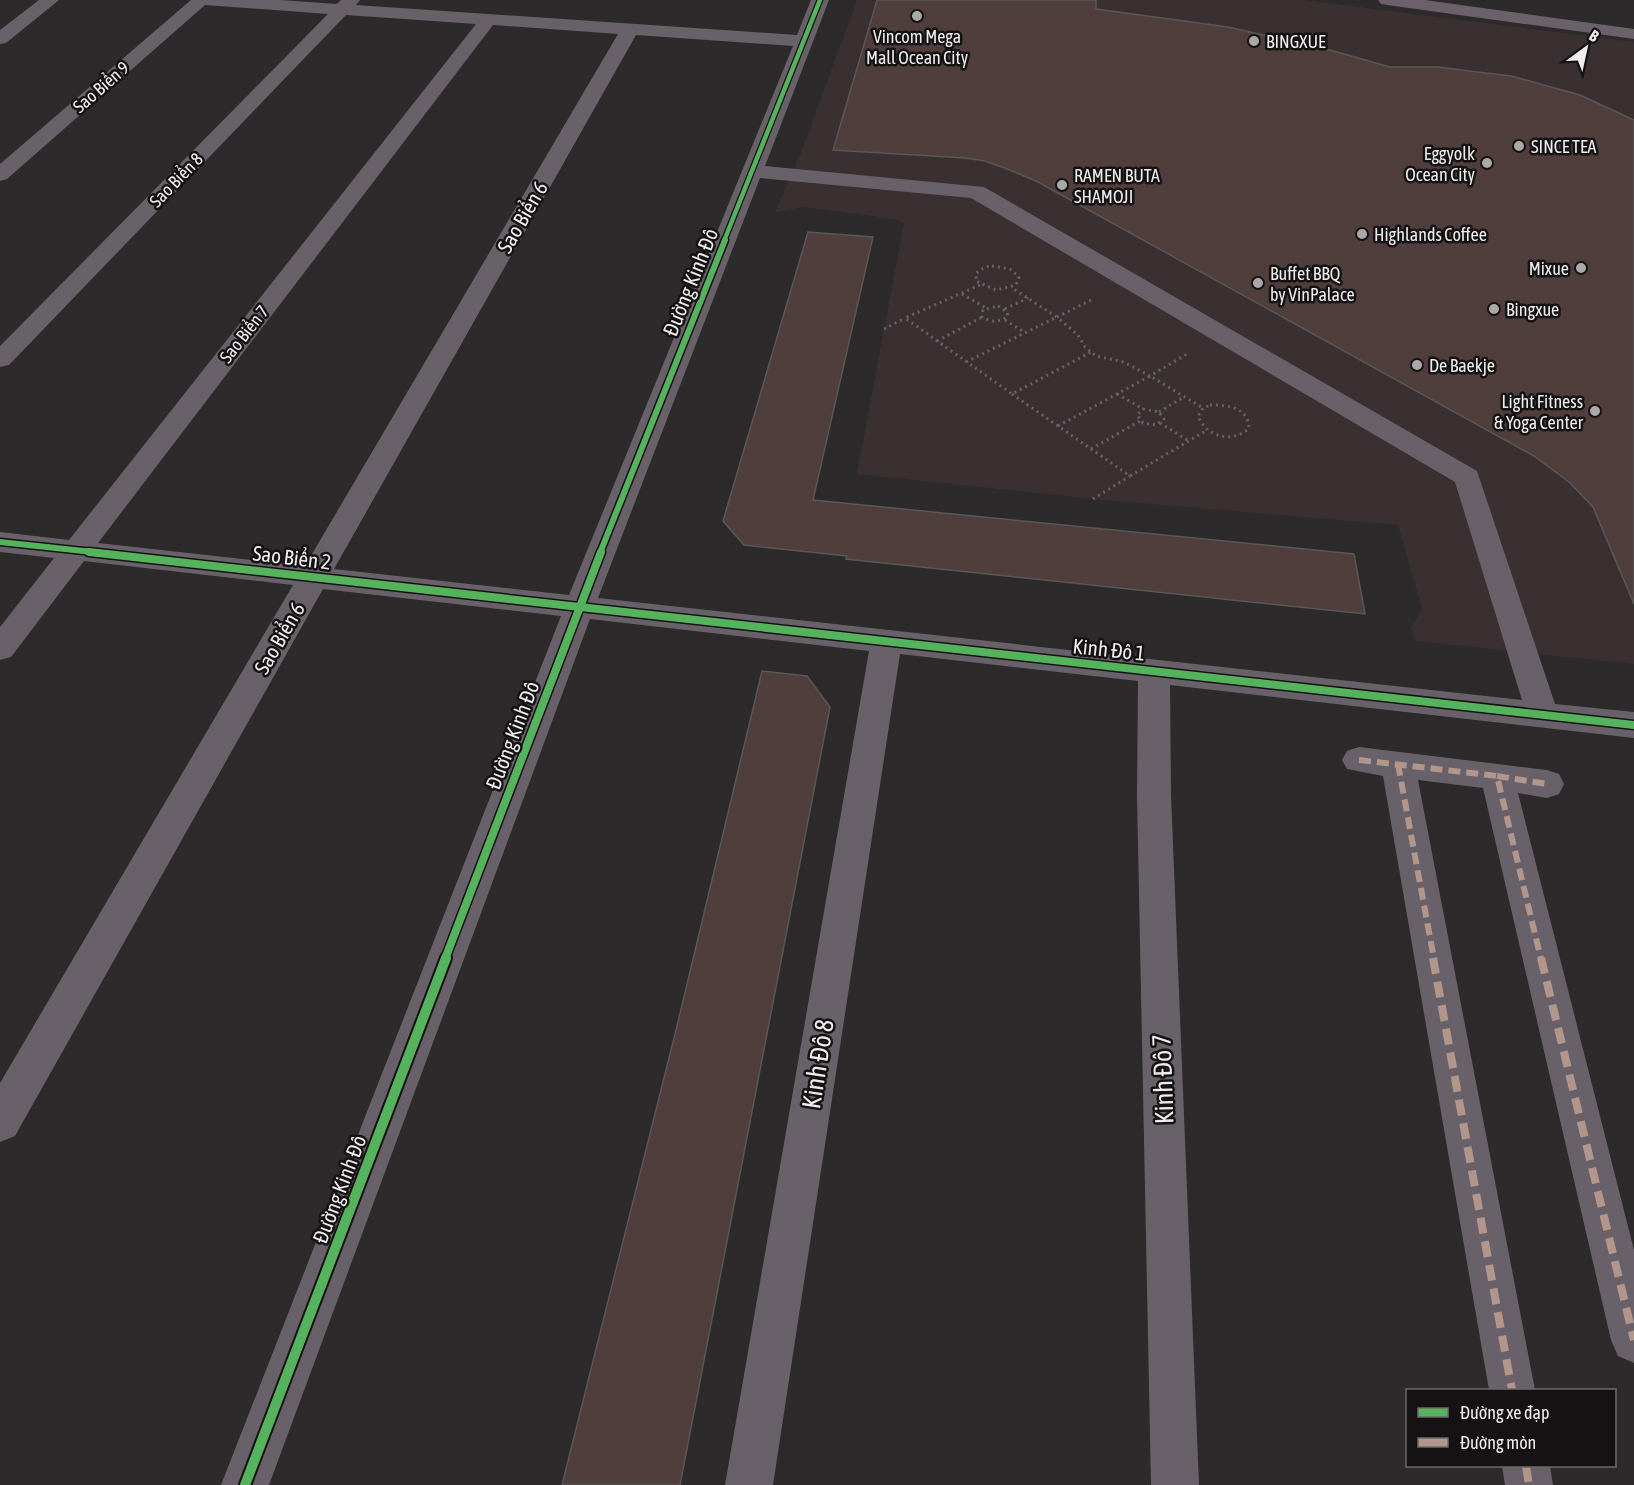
<svg xmlns="http://www.w3.org/2000/svg" width="1634" height="1485" font-family="'Asap Condensed',sans-serif">
  <style>
    .built { fill: #3a3032 }
    .building { fill: #4f3e3c; stroke: #595757; stroke-width: 1.5 }
    .lines { fill: none; stroke-linecap: round; stroke-linejoin: round }
    .path { stroke: #686367; stroke-width: 3; stroke-dasharray: 2 4; stroke-linecap: butt }
    .minor { fill: #696169; fill-rule: evenodd }
    .major { fill: #6a616b; fill-rule: evenodd }
    .quiet-far1 { stroke: #b2968c; stroke-width: 6; stroke-dasharray: 12 6; stroke-linecap: butt }
    .quiet { stroke: #b2968c; stroke-width: 8; stroke-dasharray: 16 8; stroke-linecap: butt }
    .cycleway-far3-casing { stroke: #141213; stroke-width: 7 }
    .cycleway-far2-casing { stroke: #141213; stroke-width: 9 }
    .cycleway-far1-casing { stroke: #141213; stroke-width: 11 }
    .cycleway-casing { stroke: #141213; stroke-width: 14 }
    .cycleway-far3 { stroke: #56b35d; stroke-width: 4.5 }
    .cycleway-far2 { stroke: #56b35d; stroke-width: 6 }
    .cycleway-far1 { stroke: #56b35d; stroke-width: 8 }
    .cycleway { stroke: #56b35d; stroke-width: 10 }
    .poi-dot { fill: #aba8a9; stroke: #141213; stroke-width: 2 }
    .labels { text-anchor: middle; dominant-baseline: central; stroke-width: 5; stroke-linejoin: round; paint-order: stroke }
    .far-poi-label { font-size: 18px; fill: #efeced; stroke: #141213; text-anchor: start }
    .far-street-label { font-size: 18px; fill: #efeced; stroke: #141213 }
    .street-label { font-size: 21px; fill: #efeced; stroke: #141213 }
    .near-street-label { font-size: 26px; fill: #efeced; stroke: #141213 }
  </style>
  <rect width="100%" height="100%" fill="#2c2a2b"/>
  <path class="built" d="M857 0H1305L1634 42V664L1416 641 1411 628 1422 609 1398 525 1093 499 857 474 904 223 894 219 804 207 775 212 801 153Z"/>
  <g class="building">
    <path d="M877 0H1096V9L1228 27 1330 50 1390 67H1437L1511 76 1580 95 1634 120V604L1593 507 1569 482 1534 456 1038 182 1010 170 985 161 965 158 833 150Z"/>
    <path d="M808 232 873 237 813 500 1354 554 1365 614 846 559 847 556 744 545 723 521Z"/>
    <path d="M762 671 807 676 830 707 680 1485H562L677 1026Z"/>
  </g>
  <g class="lines">
    <g class="path">
      <path d="M992 266 1010 269 1019 277 1016 285 996 290 976 281V273L985 267Z"/>
      <path d="M980 285 905 318 1012 394 1091 352"/>
      <path d="M962 294 986 308"/>
      <path d="M1091 300 1057 317 1078 335 1085 347 1096 356 1124 362 1150 376 1187 354"/>
      <path d="M998 306 1007 312 1008 316C1000 323 991 322 982 317L983 310Z"/>
      <path d="M1005 309 1028 298"/>
      <path d="M1005 320 1024 332"/>
      <path d="M884 329 905 318"/>
      <path d="M937 341 982 317"/>
      <path d="M966 362 1057 317 1012 288"/>
      <path d="M1012 394 1130 476 1207 430"/>
      <path d="M1117 394 1143 409"/>
      <path d="M1210 405C1227 405 1248 407 1249 428 1233 444 1206 437 1198 416L1203 408Z"/>
      <path d="M1143 409 1159 412 1164 419 1156 425 1143 423 1137 415Z"/>
      <path d="M1159 412 1184 397"/>
      <path d="M1160 423 1189 441"/>
      <path d="M1058 426 1150 376 1203 408"/>
      <path d="M1091 449 1140 421"/>
      <path d="M1093 499 1130 476"/>
    </g>
    <g class="minor">
      <path d="M39 0H59L6 43 0 44V30Z"/>
      <path d="M191 0H280L337 4 341 0H360L356 5 797 35 811 0H829L765 166 984 187 1477 471 1555 704 1634 712V738L1170 685 1171 795 1199 1485H1151L1137 795 1138 681 900 654 773 1485H725L869 651 590 619 269 1485H221L561 616 323 589 15 1136 0 1142V1083L293 585 84 561 11 657 0 660V627L54 558 0 552V532L69 540 476 24 346 15 9 365 0 367V346L328 14 205 5 7 179 0 181V164ZM493 25 618 34 305 566 98 543ZM636 35 793 46 569 595 334 569ZM760 178 971 198 1455 482 1522 700 598 598Z"/>
      <path d="M1359 747 1547 770 1559 774 1564 784 1559 794 1547 798 1518 793 1634 1250V1363L1618 1356 1611 1340 1483 788 1418 780 1535 1390H1489L1383 776 1347 769 1342 760 1347 751Z"/>
      <path d="M1502 1466H1550L1553 1485H1505Z"/>
    </g>
    <path class="major" d="M1378 0H1425L1634 29V39L1387 5 1381 4Z"/>
    <g class="quiet-far1">
      <path d="M1359 760 1497 776 1541 959"/>
      <path d="M1398 764 1434 959"/>
      <path d="M1497 776 1547 784"/>
    </g>
    <g class="quiet">
      <path d="M1433 958 1512 1390"/>
      <path d="M1541 958 1634 1340"/>
      <path d="M1526 1466 1529 1485"/>
    </g>
    <defs>
      <path id="cycleway-far3" d="M724 241 820 0"/>
      <g id="cycleway-far2">
        <path d="M0 542 102 553"/>
        <path d="M600 553 725 240"/>
      </g>
      <g id="cycleway-far1">
        <path d="M89 552 1634 725"/>
        <path d="M445 959 601 552"/>
      </g>
      <path id="cycleway" d="M245 1485 446 958"/>
    </defs>
    <use href="#cycleway-far3" class="cycleway-far3-casing"/>
    <use href="#cycleway-far2" class="cycleway-far2-casing"/>
    <use href="#cycleway-far1" class="cycleway-far1-casing"/>
    <use href="#cycleway" class="cycleway-casing"/>
    <use href="#cycleway-far3" class="cycleway-far3"/>
    <use href="#cycleway-far2" class="cycleway-far2"/>
    <use href="#cycleway-far1" class="cycleway-far1"/>
    <use href="#cycleway" class="cycleway"/>
  </g>
  <g class="poi-dot">
    <circle cx="917" cy="16" r="6"/>
    <circle cx="1254" cy="41" r="6"/>
    <circle cx="1519" cy="146" r="6"/>
    <circle cx="1487" cy="163" r="6"/>
    <circle cx="1062" cy="185" r="6"/>
    <circle cx="1362" cy="234" r="6"/>
    <circle cx="1581" cy="268" r="6"/>
    <circle cx="1258" cy="283" r="6"/>
    <circle cx="1494" cy="309" r="6"/>
    <circle cx="1417" cy="365" r="6"/>
    <circle cx="1595" cy="411" r="6"/>
  </g>
  <g class="labels">
    <g class="far-poi-label">
      <text x="917" y="36" text-anchor="middle">Vincom Mega<tspan x="917" dy="21">Mall Ocean City</tspan></text>
      <text x="1266" y="41">BINGXUE</text>
      <text x="1531" y="146">SINCE TEA</text>
      <text x="1475" y="153" text-anchor="end">Eggyolk<tspan x="1475" dy="21">Ocean City</tspan></text>
      <text x="1074" y="175">RAMEN BUTA<tspan x="1074" dy="21">SHAMOJI</tspan></text>
      <text x="1374" y="234">Highlands Coffee</text>
      <text x="1569" y="268" text-anchor="end">Mixue</text>
      <text x="1270" y="273">Buffet BBQ<tspan x="1270" dy="21">by VinPalace</tspan></text>
      <text x="1506" y="309">Bingxue</text>
      <text x="1429" y="365">De Baekje</text>
      <text x="1583" y="401" text-anchor="end">Light Fitness<tspan x="1583" dy="21">&amp; Yoga Center</tspan></text>
    </g>
    <g class="far-street-label">
      <text transform="translate(101 87) rotate(-41)">Sao Biển 9</text>
      <text transform="translate(176 180) rotate(-46)">Sao Biển 8</text>
      <text transform="translate(244 334) rotate(-52)">Sao Biển 7</text>
    </g>
    <g class="street-label">
      <text transform="translate(522 217) rotate(-60)">Sao Biển 6</text>
      <text transform="translate(690 282) rotate(-68)">Đường Kinh Đô</text>
      <text transform="translate(292 557) rotate(7)">Sao Biển 2</text>
      <text transform="translate(279 638) rotate(-60)">Sao Biển 6</text>
      <text transform="translate(1109 649) rotate(6)">Kinh Đô 1</text>
      <text transform="translate(512 735) rotate(-69)">Đường Kinh Đô</text>
      <text transform="translate(339 1189) rotate(-69)">Đường Kinh Đô</text>
    </g>
    <g class="near-street-label">
      <text transform="translate(818 1064) rotate(-81)">Kinh Đô 8</text>
      <text transform="translate(1163 1079) rotate(-92)">Kinh Đô 7</text>
    </g>
  </g>
  <rect x="1406" y="1389" width="210" height="78" fill="#141213" stroke="#6c696a" stroke-width="1.5"/>
  <rect x="1418" y="1408" width="30" height="9" fill="#56b35d" stroke="#6c696a" stroke-width="1.5"/>
  <text x="1460" y="1419" font-size="18" fill="#efeced">Đường xe đạp</text>
  <rect x="1418" y="1438" width="30" height="9" fill="#b2968c" stroke="#6c696a" stroke-width="1.5"/>
  <text x="1460" y="1449" font-size="18" fill="#efeced">Đường mòn</text>
  <g transform="translate(1586 48) rotate(33)" stroke="#141213" stroke-width="4.5" paint-order="stroke">
  <path d="M0-4.5L10 22L0 15L-10 22Z" fill="#efeced"/>
  <text y="-9" font-size="16" font-weight="bold" text-anchor="middle" fill="#efeced">B</text>
  </g>
</svg>
